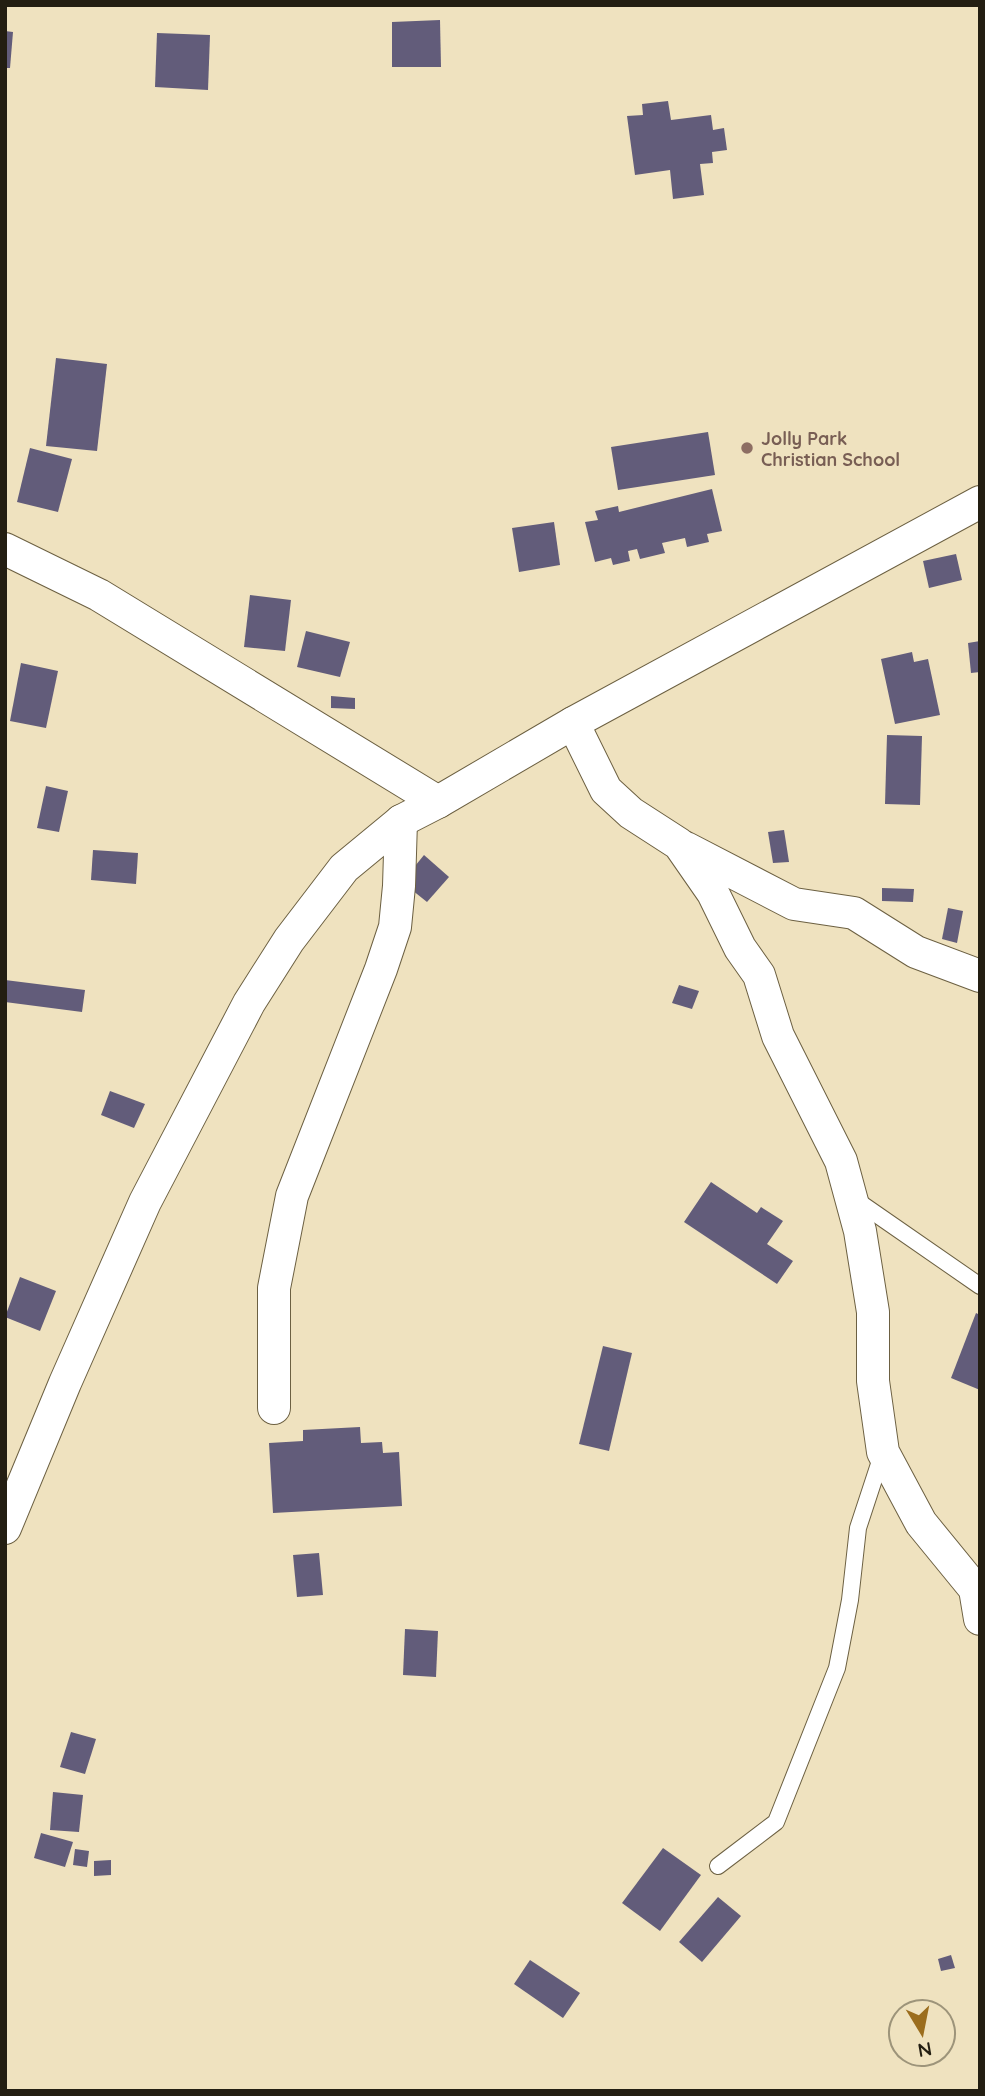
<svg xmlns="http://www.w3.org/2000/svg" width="985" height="2096" font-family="Quicksand,sans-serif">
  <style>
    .building { fill: #625c7a }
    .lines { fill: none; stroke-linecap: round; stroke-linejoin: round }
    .lane-casing { stroke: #6c6042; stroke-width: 18 }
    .street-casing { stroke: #6c6042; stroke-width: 34 }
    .lane { stroke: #fff; stroke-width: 16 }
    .street { stroke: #fff; stroke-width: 32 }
    .education-dot { fill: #8d6e63; stroke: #efe2bf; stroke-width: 2.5 }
    .labels { text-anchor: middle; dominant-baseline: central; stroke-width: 7; stroke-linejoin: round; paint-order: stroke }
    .education-label { font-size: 18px; font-weight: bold; fill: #785e54; stroke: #efe2bf; text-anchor: start }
  </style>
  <rect width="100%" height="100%" fill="#efe2bf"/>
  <g class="building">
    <path d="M440 20 441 67H392V22Z"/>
    <path d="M5 31 13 32 10 68H5Z"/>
    <path d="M157 33 210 35 208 90 155 87Z"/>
    <path d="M668 101 671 120 711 115 713 130 724 128 727 150 712 152 713 163 700 164 704 195 673 199 670 170 635 175 627 116 643 115 642 104Z"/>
    <path d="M56 358 107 364 97 451 46 446Z"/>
    <path d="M708 432 715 475 618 490 611 447Z"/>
    <path d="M30 448 72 459 58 512 17 502Z"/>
    <path d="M712 489 722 531 707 534 709 542 687 547 685 538 662 543 665 553 640 559 637 549 628 551 630 561 613 565 611 558 595 562 585 522 598 520 595 511 618 506 619 512Z"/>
    <path d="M554 522 560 565 519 572 512 528Z"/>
    <path d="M956 554 962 580 929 588 923 561Z"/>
    <path d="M250 595 291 600 285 651 244 647Z"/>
    <path d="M306 631 350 642 340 677 297 667Z"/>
    <path d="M980 641V672L971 673 968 643Z"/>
    <path d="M912 652 914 662 928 659 940 715 895 724 881 659Z"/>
    <path d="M21 663 58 671 46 728 10 721Z"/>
    <path d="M331 696 355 698V709L331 708Z"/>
    <path d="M887 735 922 736 920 805 885 804Z"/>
    <path d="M46 786 68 791 59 832 37 828Z"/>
    <path d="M784 830 789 862 773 863 768 832Z"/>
    <path d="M93 850 138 853 136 884 91 880Z"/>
    <path d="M424 855 449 877 427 902 402 882Z"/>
    <path d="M882 888 914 889 913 902 882 901Z"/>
    <path d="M948 908 963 911 957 943 942 939Z"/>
    <path d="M5 980 85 990 82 1012 5 1002Z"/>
    <path d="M679 985 699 991 692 1009 672 1003Z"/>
    <path d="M110 1091 145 1104 134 1128 101 1115Z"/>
    <path d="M711 1182 757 1213 761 1207 783 1221 767 1244 793 1261 777 1284 684 1222Z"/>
    <path d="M20 1277 56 1291 40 1331 5 1317Z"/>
    <path d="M976 1313 980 1315V1390L951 1378Z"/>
    <path d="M603 1346 632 1353 609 1451 579 1444Z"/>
    <path d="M360 1427 361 1443 382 1442 383 1453 399 1452 402 1506 273 1513 269 1443 303 1441V1430Z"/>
    <path d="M319 1553 323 1595 297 1597 293 1555Z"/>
    <path d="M405 1629 438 1631 436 1677 403 1675Z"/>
    <path d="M71 1732 96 1739 85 1774 60 1767Z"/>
    <path d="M53 1792 83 1795 79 1832 50 1830Z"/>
    <path d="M41 1833 73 1842 65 1867 34 1858Z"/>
    <path d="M663 1848 701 1875 660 1931 622 1903Z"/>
    <path d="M75 1849 89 1851 87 1867 73 1865Z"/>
    <path d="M111 1860V1875L94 1876V1861Z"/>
    <path d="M718 1897 741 1916 702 1962 679 1942Z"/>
    <path d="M951 1955 955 1968 941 1971 938 1959Z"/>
    <path d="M530 1960 580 1993 563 2018 514 1984Z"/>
  </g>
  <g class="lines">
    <defs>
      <g id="lane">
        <path d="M853 1198 980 1286"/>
        <path d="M718 1866 776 1822 837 1668 850 1600 858 1528 882 1455"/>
      </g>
      <g id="street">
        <path d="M5 549 99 595 438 802"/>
        <path d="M573 723 606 790 631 813 679 844 713 893 740 948 759 975 778 1036 841 1161 860 1231 873 1312V1381L883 1452 921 1523 975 1589 980 1619"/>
        <path d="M686 848 794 904 854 913 916 952 980 976"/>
        <path d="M274 1408V1288L292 1196 381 969 395 927 399 886 401 821"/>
        <path d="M5 1528 65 1383 145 1202 249 1003 289 940 344 868 401 821 438 802 573 723 980 502"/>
      </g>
    </defs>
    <use href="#lane" class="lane-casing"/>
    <use href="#street" class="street-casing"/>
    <use href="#lane" class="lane"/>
    <use href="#street" class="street"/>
  </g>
  <circle class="education-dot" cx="747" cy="448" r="7"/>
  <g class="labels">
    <g class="education-label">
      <text x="761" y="438">Jolly Park<tspan x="761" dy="21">Christian School</tspan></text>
    </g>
  </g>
  <rect width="985" height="2096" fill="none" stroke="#231e12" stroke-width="14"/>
  <g transform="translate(922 2033) rotate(170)"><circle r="33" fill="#efe2bf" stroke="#9d947a" stroke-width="2"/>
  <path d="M0-5L12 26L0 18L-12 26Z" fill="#9b6d1d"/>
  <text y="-10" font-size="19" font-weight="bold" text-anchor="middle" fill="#231e12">N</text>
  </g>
</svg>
